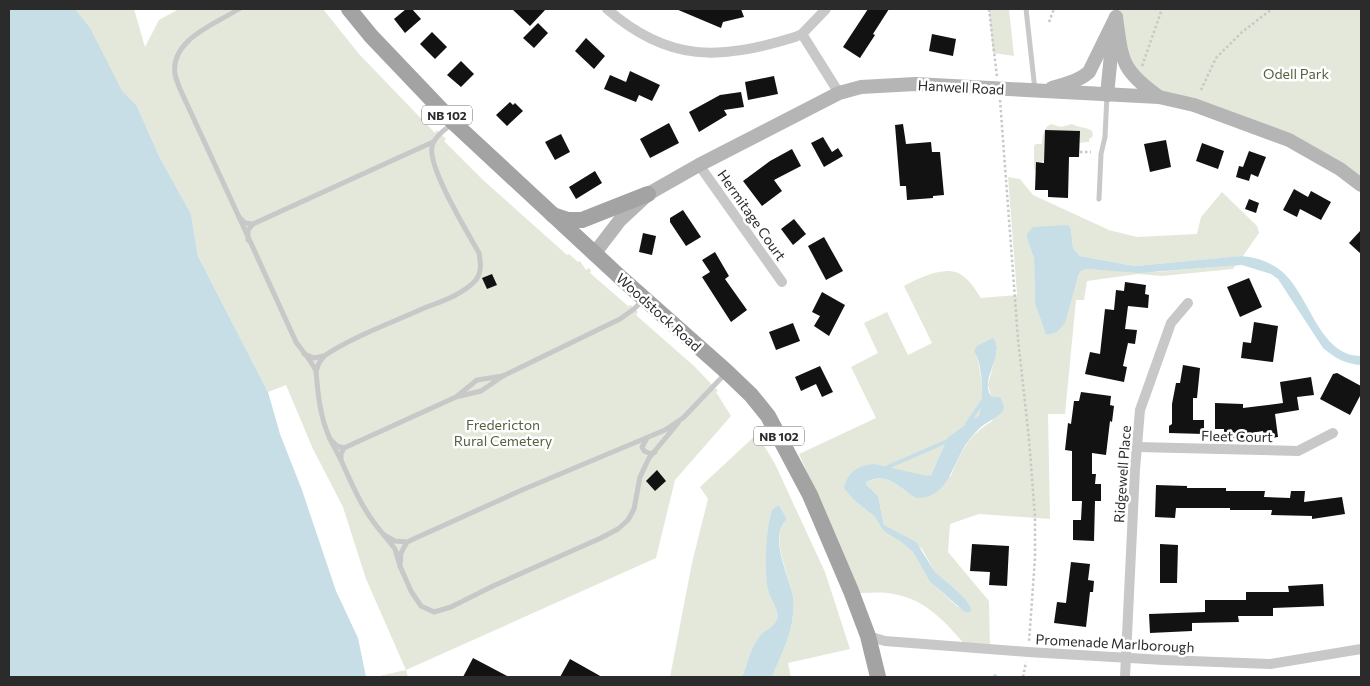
<svg xmlns="http://www.w3.org/2000/svg" width="1370" height="686" font-family="Commissioner,sans-serif">
  <style>
    .green { fill: #e3e8da; fill-rule: evenodd }
    .water { fill: #c7dee6 }
    .lines { fill: none; stroke-linecap: round; stroke-linejoin: round }
    .stream { stroke: #c7dee6; stroke-width: 4 }
    .building { fill: #121212 }
    .path { stroke: #c8c8c8; stroke-width: 2.5; stroke-dasharray: 2.5 2.5; stroke-linecap: butt }
    .lane { stroke: #c8c8c8; stroke-width: 5 }
    .street { stroke: #c8c8c8; stroke-width: 10 }
    .secondary { stroke: #b5b5b5; stroke-width: 14 }
    .primary { stroke: #a3a3a3; stroke-width: 16 }
    .labels { text-anchor: middle; dominant-baseline: central; stroke-width: 5; stroke-linejoin: round; paint-order: stroke }
    .shield { fill: #fff; stroke: #6b6b6b; stroke-width: 1 }
    .shield-label { font-size: 12px; font-weight: bold; fill: #2b2b2b }
    .park-label { font-size: 14px; fill: #53623e; stroke: #fff }
    .street-label { font-size: 14px; fill: #2b2b2b; stroke: #fff }
  </style>
  <rect width="100%" height="100%" fill="#fff"/>
  <g class="green">
    <path d="M75 9H134L145 47 159 20 179 9H323L359 54 435 133 437 130 446 139 444 141 483 180 567 255 569 254 578 262 580 261 586 270 589 268 591 271 590 273 628 306 631 305 638 312 636 315 694 366 718 391 716 392 731 416 675 480 656 558 406 670 408 677H375L406 670 366 579 343 507 313 449 286 385 268 392 198 256 191 214 160 158 137 106 122 92Z"/>
    <path d="M989 9H1009L1014 56 993 53Z"/>
    <path d="M1118 9H1361V185L1340 169 1138 82 1116 17Z"/>
    <path d="M1051 124 1061 127 1072 124C1079 128 1087 127 1092 131L1093 136 1089 139V142C1067 141 1060 163 1036 162V173L1034 167V146L1036 144H1042C1042 136 1044 127 1051 124Z"/>
    <path d="M1008 177 1020 179 1033 195 1109 230 1137 237 1197 234 1201 217 1222 192 1257 226 1259 233 1243 256 1135 266 1080 256 1073 248 1071 229 1068 225 1026 235 1034 259 1035 304 1046 335 1081 271 1087 269 1158 272 1236 265 1233 269 1162 276 1138 274 1087 281 1084 300H1076L1065 414H1048L1050 519 979 514 950 524 948 552 989 601 990 649 968 648C944 621 925 597 887 593 878 592 869 593 860 593L799 454 876 418 851 367 878 353 864 323 887 312 908 355 932 343 904 286C917 279 945 265 960 274 970 280 975 289 981 298L1017 295ZM997 350 988 385 991 396 1000 397 992 421C968 436 961 451 951 476L908 493C893 482 886 474 866 482V484L878 496 884 525 889 529 901 534 922 549 935 572 953 587 970 606 958 607 930 582 913 552 900 541 886 533 882 529 875 517 855 501 867 465H874L927 477 931 475 948 437 979 415C985 396 981 372 976 353Z"/>
    <path d="M757 434 775 464 825 572 850 649 788 663 791 677H772C780 657 791 637 793 615 794 610 794 602 793 596 789 575 769 537 787 519L779 505C777 508 772 511 771 513 766 523 765 579 768 590 771 599 780 610 777 619 775 626 765 630 761 636 750 647 748 663 742 677H670L692 563 708 499 700 487Z"/>
  </g>
  <g class="water">
    <path d="M9 9H75L90 28 122 91 137 106 160 158 191 214 198 256 268 392 280 434 302 490 336 591 358 638 366 677H9Z"/>
    <path d="M1068 225 1071 229 1073 248 1080 256 1135 266 1241 256C1255 257 1268 261 1280 270 1310 293 1318 356 1361 356V365C1345 364 1335 358 1323 348L1278 279 1271 274 1242 265 1139 273 1087 269 1081 271 1078 276 1065 323 1057 332 1046 335 1035 304 1034 259 1026 235 1033 227Z"/>
    <path d="M993 338C1006 355 979 379 991 396L1000 397 1004 406 1003 411C995 420 983 423 976 432 971 438 965 444 962 451 951 471 945 498 917 498 897 488 890 471 866 482V484L878 496 884 525 916 542 935 572 953 587 965 599 970 606 971 612H965L930 582 913 552 900 541 886 533 882 529 875 517 855 501 844 488C847 473 858 465 874 464L927 476 931 475 948 437 979 415C984 400 983 364 974 351L977 346Z"/>
    <path d="M779 505 787 519C768 537 789 576 793 596 794 602 794 610 793 615 791 637 780 657 772 677H742C748 663 750 647 761 635 765 630 775 626 777 619 780 610 770 599 768 590 764 576 766 526 771 513 772 509 776 507 779 505Z"/>
  </g>
  <g class="lines">
    <g class="stream">
      <path d="M967 424 983 401"/>
      <path d="M883 469 950 440"/>
      <path d="M995 676V677"/>
    </g>
  </g>
  <g class="building">
    <path d="M406 9H412L421 19 405 33 394 19Z"/>
    <path d="M512 9H546L530 26Z"/>
    <path d="M676 9H741L744 17 723 22 721 28Z"/>
    <path d="M868 9H889L873 34 875 35 860 58 843 47Z"/>
    <path d="M538 23 548 33 534 48 523 38Z"/>
    <path d="M432 32 447 47 435 59 420 44Z"/>
    <path d="M932 34 956 39 953 56 929 51Z"/>
    <path d="M586 38 605 56 594 69 575 51Z"/>
    <path d="M461 61 474 74 461 87 447 75Z"/>
    <path d="M630 71 660 85 652 101 639 95 636 102 604 89 610 75 626 82Z"/>
    <path d="M774 76 778 94 748 100 745 82Z"/>
    <path d="M741 92 744 107 724 110 727 115 699 132 689 112 720 95Z"/>
    <path d="M510 102 513 105 515 103 523 111 507 126 496 115Z"/>
    <path d="M669 123 679 143 650 158 640 139Z"/>
    <path d="M903 124 906 144 931 142 932 152H940L944 195 933 196V198L907 200 906 186H900L895 125Z"/>
    <path d="M1045 130 1080 131 1079 157H1069L1068 198 1048 197V190H1035L1036 162 1044 163Z"/>
    <path d="M561 134 570 152 555 160 545 142Z"/>
    <path d="M823 137 832 152 838 148 843 156 824 167 811 143Z"/>
    <path d="M1166 140 1171 167 1150 172 1144 144Z"/>
    <path d="M1202 143 1224 151 1218 169 1196 161Z"/>
    <path d="M792 149 801 166 774 180 782 191 762 206 743 181 770 161Z"/>
    <path d="M1249 151 1266 157 1258 177 1251 174 1249 181 1236 177 1239 166 1243 167Z"/>
    <path d="M595 171 602 183 576 199 569 187Z"/>
    <path d="M1294 189 1308 197 1311 191 1331 202 1321 220 1300 209 1297 217 1283 210Z"/>
    <path d="M1249 199 1259 203 1256 213 1245 209Z"/>
    <path d="M683 210 701 237 686 246 670 222V218Z"/>
    <path d="M794 219 806 234 793 245 781 229Z"/>
    <path d="M1361 230V254L1349 243Z"/>
    <path d="M643 233 656 236 652 255 639 252Z"/>
    <path d="M824 237 843 271 826 280 808 246Z"/>
    <path d="M715 252 729 276 725 279 747 310 731 322 702 277 710 272 702 260Z"/>
    <path d="M492 274 497 285 487 289 482 278Z"/>
    <path d="M1249 278 1262 307 1240 317 1227 287Z"/>
    <path d="M1125 282 1146 285 1145 294 1149 295 1148 308 1128 306 1125 329 1137 330 1135 344 1128 343 1123 366 1127 367 1124 382 1085 374 1090 352 1100 354 1105 309 1114 310 1116 290 1124 291Z"/>
    <path d="M822 292 845 305 829 336 814 326 820 316 812 312Z"/>
    <path d="M1254 322 1278 326 1273 362 1241 358 1243 342 1251 343Z"/>
    <path d="M793 323 800 341 776 350 769 332Z"/>
    <path d="M1183 365 1200 368 1197 398H1193V420H1204V434L1169 433V426L1172 424V404L1176 383H1180Z"/>
    <path d="M820 366 833 392 822 397 816 384 801 391 795 377Z"/>
    <path d="M1337 373 1361 386V394L1350 415 1320 399 1333 374Z"/>
    <path d="M1311 377 1314 395 1297 397 1299 410 1275 414 1278 437 1264 439 1263 431 1245 434V439L1232 438V432H1224V429H1215V403L1243 404V408L1283 403 1280 382Z"/>
    <path d="M1081 392 1111 396 1110 405 1114 406 1112 422 1110 421 1106 455 1092 453V474H1096L1095 484H1101V501H1095L1094 541 1073 540V520H1081L1082 501H1072V451L1065 450 1068 423 1071 424 1074 401H1079Z"/>
    <path d="M657 470 666 481 655 491 646 481Z"/>
    <path d="M1156 485 1187 486V488H1226V491H1265L1264 497 1290 498 1291 491H1305L1304 502 1342 497 1345 514 1312 519V516L1271 515 1272 510H1230V508H1176L1175 518 1155 517Z"/>
    <path d="M972 544 1009 546 1007 586 989 585 990 572 970 571Z"/>
    <path d="M1160 544 1178 545 1177 583H1160Z"/>
    <path d="M1071 562 1090 564 1088 580 1094 581 1093 592H1090L1086 627 1054 623 1057 602 1066 603Z"/>
    <path d="M1323 584 1324 606 1273 608V616H1238L1239 622 1192 623V631L1150 633 1149 614 1205 612V600H1246V592H1289L1288 586Z"/>
    <path d="M473 658 509 677H463Z"/>
    <path d="M570 659 602 677H560Z"/>
  </g>
  <g class="lines">
    <g class="path">
      <path d="M989 9 997 77"/>
      <path d="M1049 22 1054 9"/>
      <path d="M1142 66 1162 9"/>
      <path d="M1201 90 1216 58 1242 32 1272 9"/>
      <path d="M1000 100 1018 339 1029 439 1035 518V558L1029 642"/>
      <path d="M1080 152H1091"/>
      <path d="M1023 677 1026 662"/>
    </g>
    <g class="lane">
      <path d="M239 9C215 24 170 40 175 74 176 79 178 84 180 89L239 217"/>
      <path d="M1026 9 1035 90"/>
      <path d="M1099 199 1101 154 1105 137 1107 95"/>
      <path d="M253 224 433 142"/>
      <path d="M248 240V230L253 224 245 223 239 217 296 342C303 352 311 360 316 371L319 363 324 356 314 358 304 354"/>
      <path d="M324 356C352 337 391 323 422 309 439 302 460 296 474 282 482 274 481 264 479 253 468 233 428 168 432 147 433 138 445 129 452 124"/>
      <path d="M316 371C318 395 320 417 330 439"/>
      <path d="M503 376 620 319 634 309 642 301"/>
      <path d="M647 438 642 447 644 451 651 454 655 452"/>
      <path d="M344 448 341 454V460L330 439 337 446 344 448 456 397 481 391 503 376 477 380 456 397"/>
      <path d="M341 460C353 487 364 513 384 535"/>
      <path d="M407 542 401 553 400 566 395 549 384 535 395 541 407 542 522 490 665 430 683 418 726 373"/>
      <path d="M400 566 411 591 421 606 434 612 451 607 493 586 601 538 618 529 628 520 634 509 640 477 649 458 678 423"/>
    </g>
    <g class="street">
      <path d="M607 9C669 63 720 60 795 37L802 34 826 9"/>
      <path d="M802 34 839 93"/>
      <path d="M699 165 782 282"/>
      <path d="M1137 447 1298 451 1333 433"/>
      <path d="M868 636 885 641 1028 652 1164 660 1270 664 1361 649"/>
      <path d="M1125 677 1135 469 1140 410 1171 323 1188 303"/>
    </g>
    <g class="secondary">
      <path d="M1116 17C1122 61 1121 70 1159 97"/>
      <path d="M1052 88C1065 84 1079 81 1089 72L1116 17"/>
      <path d="M1107 95 1113 34"/>
      <path d="M594 254 620 220 648 194 699 165 839 93 861 87 915 84 1159 97 1194 105 1289 140 1340 169 1361 185"/>
    </g>
    <g class="primary">
      <path d="M349 9 371 36 454 123 621 278 727 372 751 395 768 416 810 495 851 591 868 636 878 677"/>
      <path d="M553 215 568 220H582L648 194"/>
    </g>
  </g>
  <g class="labels">
    <g class="shield">
      <rect x="422" y="105.5" width="50" height="19" rx="4"/>
      <rect x="754" y="426.5" width="50" height="19" rx="4"/>
    </g>
    <g class="shield-label">
      <text x="447" y="115">NB 102</text>
      <text x="779" y="436">NB 102</text>
    </g>
    <g class="park-label">
      <text x="1296" y="73">Odell Park</text>
      <text x="503" y="424">Fredericton<tspan x="503" dy="16">Rural Cemetery</tspan></text>
    </g>
    <g class="street-label">
      <text transform="translate(961 87) rotate(3)">Hanwell Road</text>
      <text transform="translate(752 215) rotate(55)">Hermitage Court</text>
      <text transform="translate(659 312) rotate(42)">Woodstock Road</text>
      <text transform="translate(1237 436) rotate(1)">Fleet Court</text>
      <text transform="translate(1122 474) rotate(-86)">Ridgewell Place</text>
      <text transform="translate(1115 643) rotate(3)">Promenade Marlborough</text>
    </g>
  </g>
  <rect width="1370" height="686" fill="none" stroke="#2b2b2b" stroke-width="20"/>
</svg>
